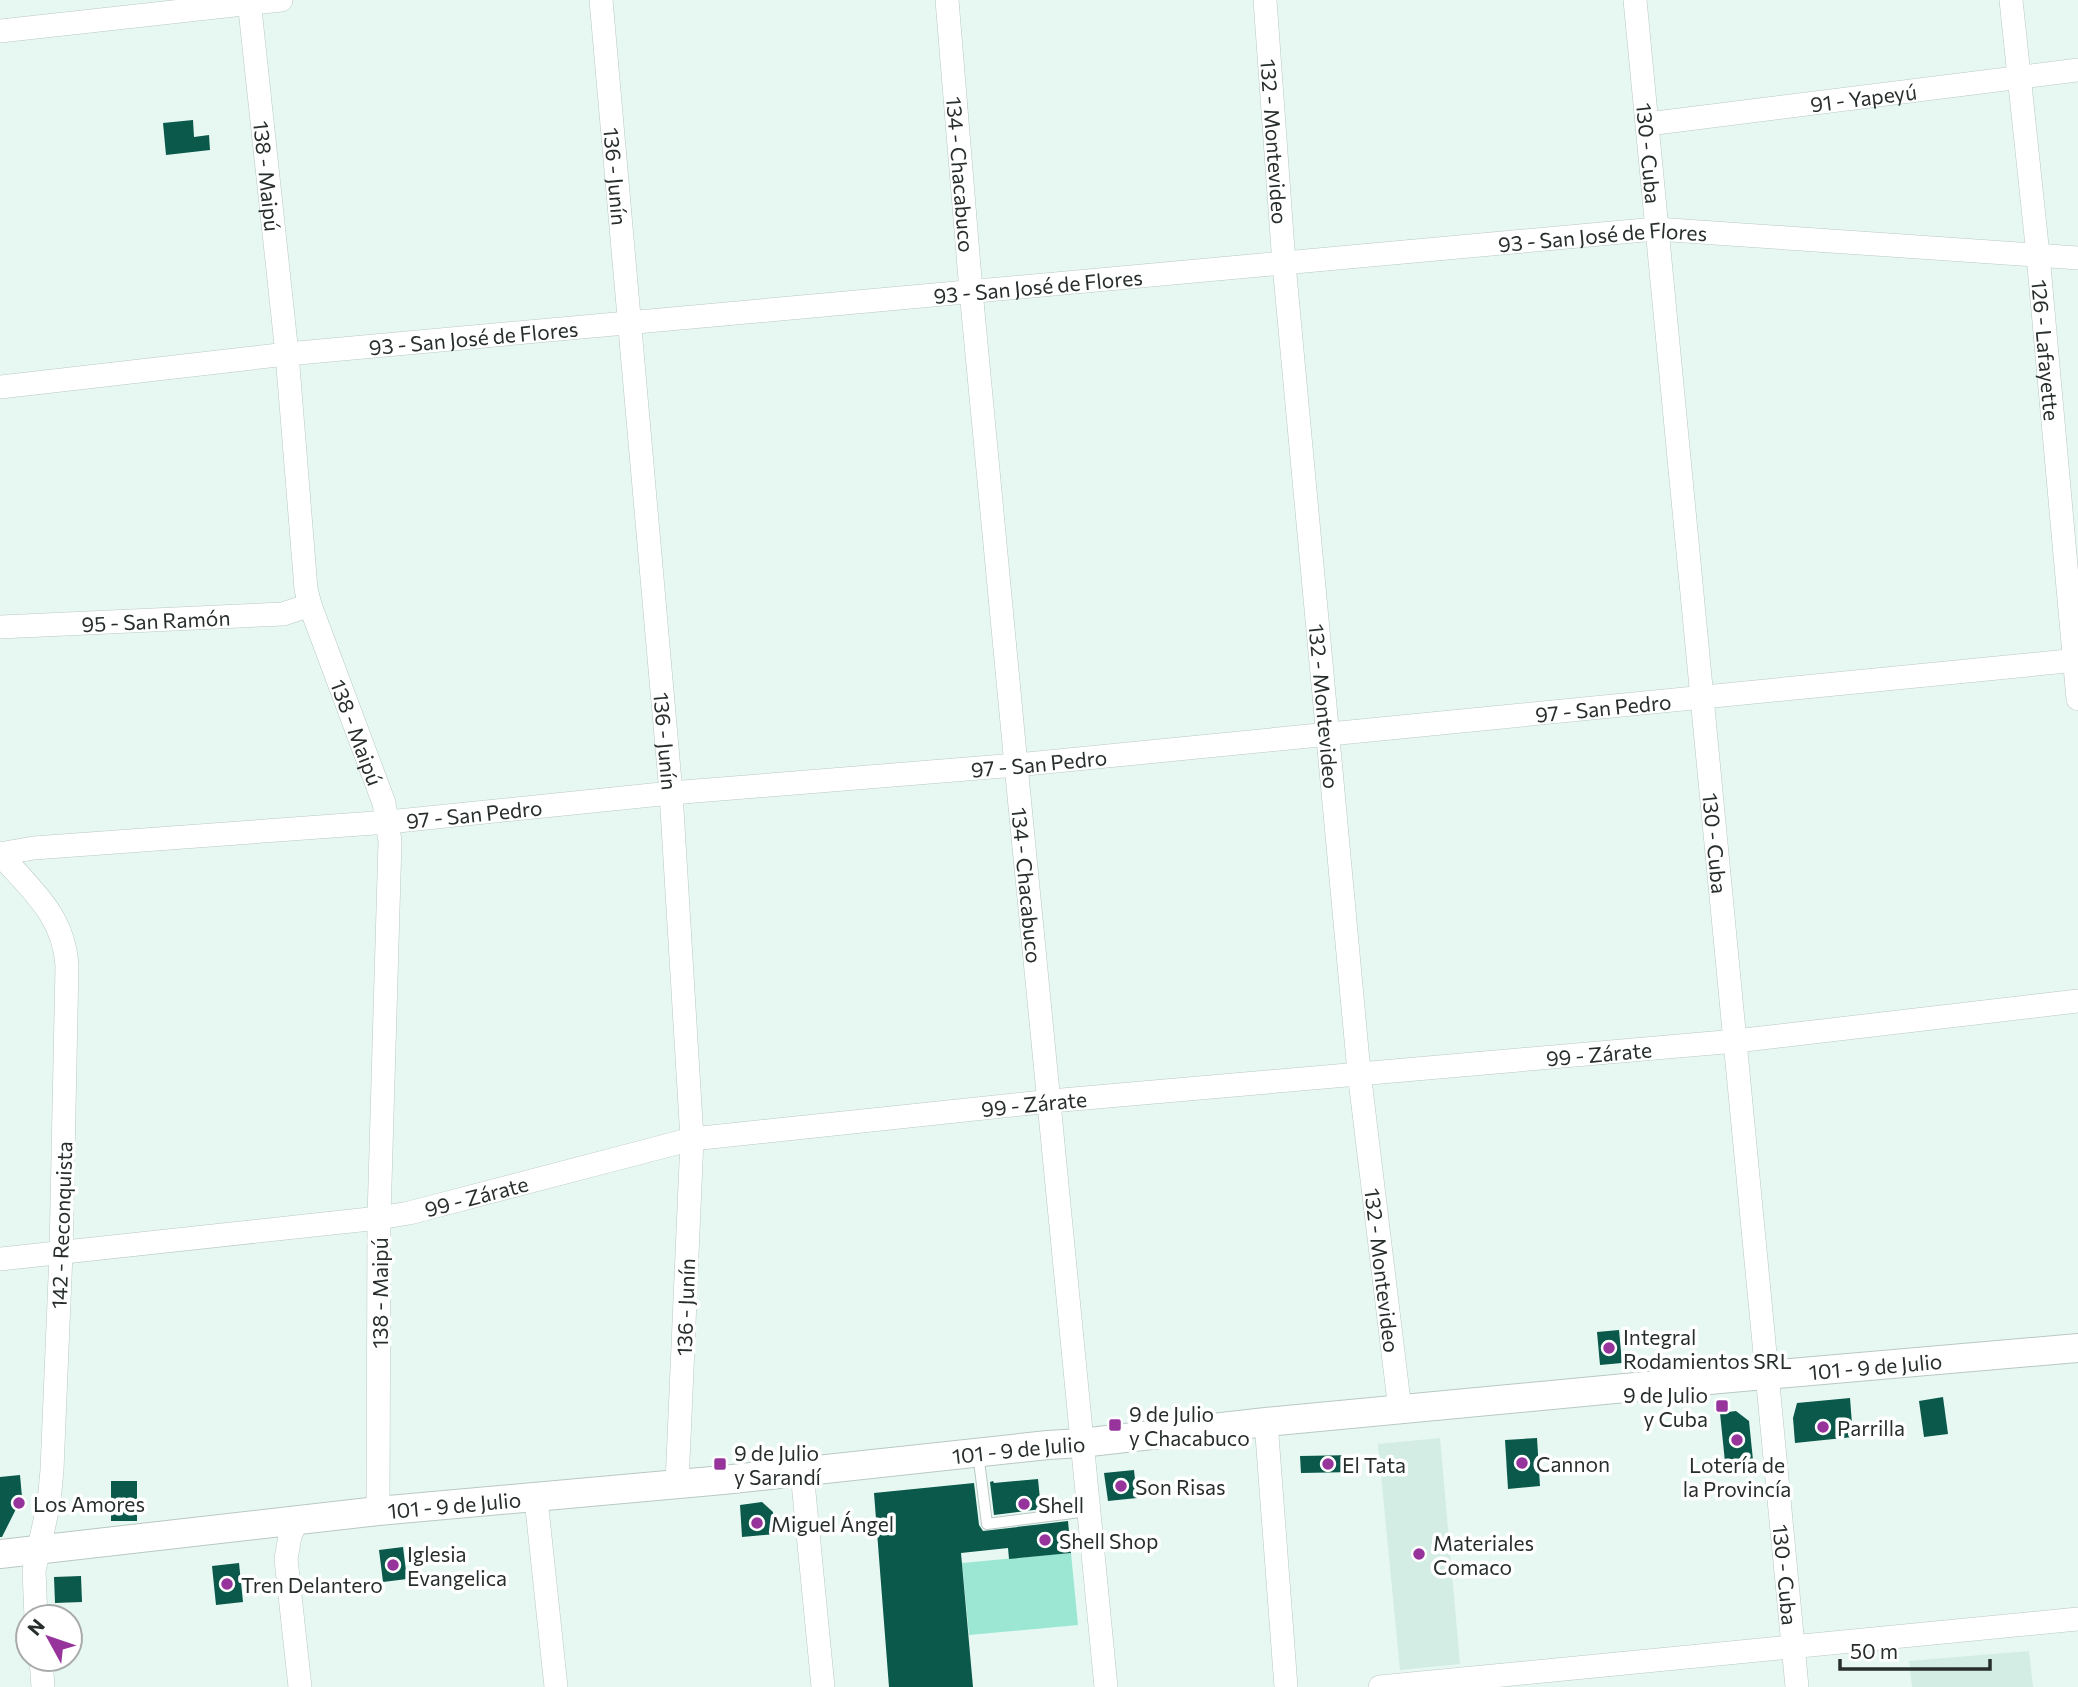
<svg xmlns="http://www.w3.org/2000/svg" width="2078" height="1687" font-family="Commissioner,sans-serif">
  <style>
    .built { fill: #d3ece4 }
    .green { fill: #9be7d3 }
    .building { fill: #0a594a }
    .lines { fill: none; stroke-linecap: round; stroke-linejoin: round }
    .service-casing { stroke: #b9c8c4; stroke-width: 12 }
    .minor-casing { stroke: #b9c8c4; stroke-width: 24 }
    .tertiary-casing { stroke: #b9c8c4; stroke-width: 30 }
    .service { stroke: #fff; stroke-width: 10 }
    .minor { stroke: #fff; stroke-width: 23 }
    .tertiary { stroke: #fff; stroke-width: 28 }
    .poi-dot { fill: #96349c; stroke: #fff; stroke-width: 2.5 }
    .labels { text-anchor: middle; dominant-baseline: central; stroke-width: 7; stroke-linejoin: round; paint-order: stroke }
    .street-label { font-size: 21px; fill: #272e2c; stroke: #fff }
    .poi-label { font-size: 21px; fill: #272e2c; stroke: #fff; text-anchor: start }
  </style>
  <rect width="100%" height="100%" fill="#e7f8f3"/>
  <g class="built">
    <path d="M1440 1438 1460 1664 1400 1670 1378 1444Z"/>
    <path d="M2029 1651 2033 1687H1912L1909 1661Z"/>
  </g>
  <path class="green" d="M1071 1553 1078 1625 969 1635 962 1563Z"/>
  <g class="building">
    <path d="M193 120 194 137 209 135 210 150 166 155 163 123Z"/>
    <path d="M1619 1330 1622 1363 1600 1365 1597 1332Z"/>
    <path d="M1943 1397 1948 1434 1924 1437 1919 1401Z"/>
    <path d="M1850 1398 1853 1437 1795 1443 1793 1418 1797 1403Z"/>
    <path d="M1736 1411 1749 1421 1753 1460 1725 1462 1720 1413Z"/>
    <path d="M1537 1438 1540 1486 1508 1489 1505 1440Z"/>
    <path d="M1355 1455 1356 1472 1301 1473 1300 1456Z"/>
    <path d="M1134 1470 1137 1498 1108 1501 1104 1473Z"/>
    <path d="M20 1475 22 1497 2 1537H0V1477Z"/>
    <path d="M1038 1479 1041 1509 994 1515 990 1482 993 1481 994 1483Z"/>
    <rect x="111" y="1481" width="26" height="40"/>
    <path d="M974 1483 979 1525 983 1531 1068 1521 1071 1553 1009 1559 1008 1548 961 1553 973 1687H889L874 1493Z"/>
    <path d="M762 1502 773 1512 775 1534 742 1537 740 1505Z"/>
    <path d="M403 1547 407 1579 383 1582 379 1550Z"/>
    <path d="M239 1563 243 1602 216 1605 212 1566Z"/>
    <path d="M81 1576 82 1602 55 1603 54 1577Z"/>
  </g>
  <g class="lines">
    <defs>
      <path id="service" d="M978 1453 987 1524 1088 1511"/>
      <g id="minor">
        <path id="s1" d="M249 0 287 354 306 589 310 605 384 803 390 841 379 1218 378 1511"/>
        <path id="s2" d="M601 0 671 793 692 1139 677 1484"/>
        <path id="s3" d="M947 0 971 291 1016 765 1106 1687"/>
        <path id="s4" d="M1265 0 1284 264 1359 1072 1400 1410"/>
        <path id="s5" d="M1635 0 1797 1687"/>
        <path id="s6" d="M2011 0 2038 255 2078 699"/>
        <path d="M0 31 281 0"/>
        <path id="s7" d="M1648 124 2078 70"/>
        <path id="s8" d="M0 387 287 354 1656 229 2078 258"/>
        <path id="s9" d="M0 627 283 614 310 605"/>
        <path id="s10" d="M0 854 34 848 388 822 671 793 1016 765 2078 660"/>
        <path d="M0 854C31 890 64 915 67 966L61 1253 52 1470 49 1502 34 1571 36 1617"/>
        <path id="s11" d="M0 1259 379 1218 409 1213 692 1139 1051 1101 1736 1041 2078 1001"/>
        <path d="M1266 1422 1286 1687"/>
        <path d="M802 1472 823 1687"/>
        <path d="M536 1499 556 1687"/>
        <path d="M297 1520 290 1536 286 1559 300 1687"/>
        <path d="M41 1659 43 1687"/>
        <path d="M1380 1687 2078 1619"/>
      </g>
      <g id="tertiary">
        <path id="s12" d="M0 1554 378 1511 723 1480 1048 1445 1081 1443 1266 1422 1720 1379 2078 1348"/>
      </g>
    </defs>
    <use href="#service" class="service-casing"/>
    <use href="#minor" class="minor-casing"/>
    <use href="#tertiary" class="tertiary-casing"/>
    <use href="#service" class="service"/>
    <use href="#minor" class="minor"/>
    <use href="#tertiary" class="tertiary"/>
  </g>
  <g class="poi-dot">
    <circle cx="1609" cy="1348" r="7"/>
    <rect x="1715" y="1399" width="14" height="14" rx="3.5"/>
    <rect x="1108" y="1418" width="14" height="14" rx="3.5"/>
    <circle cx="1823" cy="1427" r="7"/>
    <circle cx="1737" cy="1440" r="7"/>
    <circle cx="1522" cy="1463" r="7"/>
    <rect x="713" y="1457" width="14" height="14" rx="3.5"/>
    <circle cx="1328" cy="1464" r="7"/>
    <circle cx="1121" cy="1486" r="7"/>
    <circle cx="19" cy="1503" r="7"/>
    <circle cx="1024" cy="1504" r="7"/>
    <circle cx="757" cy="1523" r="7"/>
    <circle cx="1045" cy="1540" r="7"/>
    <circle cx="1419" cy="1554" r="7"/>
    <circle cx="393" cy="1565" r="7"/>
    <circle cx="227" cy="1584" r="7"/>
  </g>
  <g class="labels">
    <g class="street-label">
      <text stroke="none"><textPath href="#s7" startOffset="217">91 - Yapeyú</textPath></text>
      <text stroke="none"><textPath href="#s4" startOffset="142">132 - Montevideo</textPath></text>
      <text stroke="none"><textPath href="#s5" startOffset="154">130 - Cuba</textPath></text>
      <text stroke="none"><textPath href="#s1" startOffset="177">138 - Maipú</textPath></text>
      <text stroke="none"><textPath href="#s3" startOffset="175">134 - Chacabuco</textPath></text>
      <text stroke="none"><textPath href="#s2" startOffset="177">136 - Junín</textPath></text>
      <text stroke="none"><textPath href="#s8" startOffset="1610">93 - San José de Flores</textPath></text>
      <text stroke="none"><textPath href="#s8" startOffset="1043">93 - San José de Flores</textPath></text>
      <text stroke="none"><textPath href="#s8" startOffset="476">93 - San José de Flores</textPath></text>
      <text stroke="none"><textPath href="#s6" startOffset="352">126 - Lafayette</textPath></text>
      <text stroke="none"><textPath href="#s9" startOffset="156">95 - San Ramón</textPath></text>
      <text stroke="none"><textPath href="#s4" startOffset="709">132 - Montevideo</textPath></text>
      <text stroke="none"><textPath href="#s10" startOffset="1610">97 - San Pedro</textPath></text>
      <text stroke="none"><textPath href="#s1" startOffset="744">138 - Maipú</textPath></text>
      <text stroke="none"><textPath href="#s2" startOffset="744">136 - Junín</textPath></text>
      <text stroke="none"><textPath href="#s10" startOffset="1043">97 - San Pedro</textPath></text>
      <text stroke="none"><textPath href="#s10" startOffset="476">97 - San Pedro</textPath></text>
      <text stroke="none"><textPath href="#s5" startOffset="847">130 - Cuba</textPath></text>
      <text stroke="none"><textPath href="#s3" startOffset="889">134 - Chacabuco</textPath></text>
      <text stroke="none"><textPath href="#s11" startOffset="1615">99 - Zárate</textPath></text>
      <text stroke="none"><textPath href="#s11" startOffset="1048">99 - Zárate</textPath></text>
      <text stroke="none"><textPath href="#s11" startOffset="481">99 - Zárate</textPath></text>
      <text transform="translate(61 1225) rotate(-88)">142 - Reconquista</text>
      <text stroke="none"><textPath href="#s4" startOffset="1276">132 - Montevideo</textPath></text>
      <text transform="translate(379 1293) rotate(-90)">138 - Maipú</text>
      <text transform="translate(685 1307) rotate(-88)">136 - Junín</text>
      <text stroke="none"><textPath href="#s12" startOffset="1885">101 - 9 de Julio</textPath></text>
      <text stroke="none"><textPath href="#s12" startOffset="1024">101 - 9 de Julio</textPath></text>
      <text stroke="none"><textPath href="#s12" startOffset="457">101 - 9 de Julio</textPath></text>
      <text stroke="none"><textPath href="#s5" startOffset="1582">130 - Cuba</textPath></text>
    </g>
    <g class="poi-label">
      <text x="1623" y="1336">Integral<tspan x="1623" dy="24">Rodamientos SRL</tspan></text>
      <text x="1708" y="1394" text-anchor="end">9 de Julio<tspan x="1708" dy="24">y Cuba</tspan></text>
      <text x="1129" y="1413">9 de Julio<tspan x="1129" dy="24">y Chacabuco</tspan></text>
      <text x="1837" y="1427">Parrilla</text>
      <text x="734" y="1452">9 de Julio<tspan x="734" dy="24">y Sarandí</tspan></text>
      <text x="1536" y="1463">Cannon</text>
      <text x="1342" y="1464">El Tata</text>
      <text x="1737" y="1464" text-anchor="middle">Lotería de<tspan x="1737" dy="24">la Provincía</tspan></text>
      <text x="1135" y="1486">Son Risas</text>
      <text x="33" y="1503">Los Amores</text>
      <text x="1038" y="1504">Shell</text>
      <text x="771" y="1523">Miguel Ángel</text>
      <text x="1059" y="1540">Shell Shop</text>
      <text x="1433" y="1542">Materiales<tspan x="1433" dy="24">Comaco</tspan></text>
      <text x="407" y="1553">Iglesia<tspan x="407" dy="24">Evangelica</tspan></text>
      <text x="241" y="1584">Tren Delantero</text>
    </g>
  </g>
  <g transform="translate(49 1638) rotate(310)"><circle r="33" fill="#ffffff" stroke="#a9abab" stroke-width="2"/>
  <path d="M0-5L12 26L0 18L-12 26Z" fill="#96349c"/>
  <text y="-10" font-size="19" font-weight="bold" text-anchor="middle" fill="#272e2c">N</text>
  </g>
  <path d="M1840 1659v10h150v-10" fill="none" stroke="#272e2c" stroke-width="3.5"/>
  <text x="1850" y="1659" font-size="21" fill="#272e2c" stroke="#ffffff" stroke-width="5" paint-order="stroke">50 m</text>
</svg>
